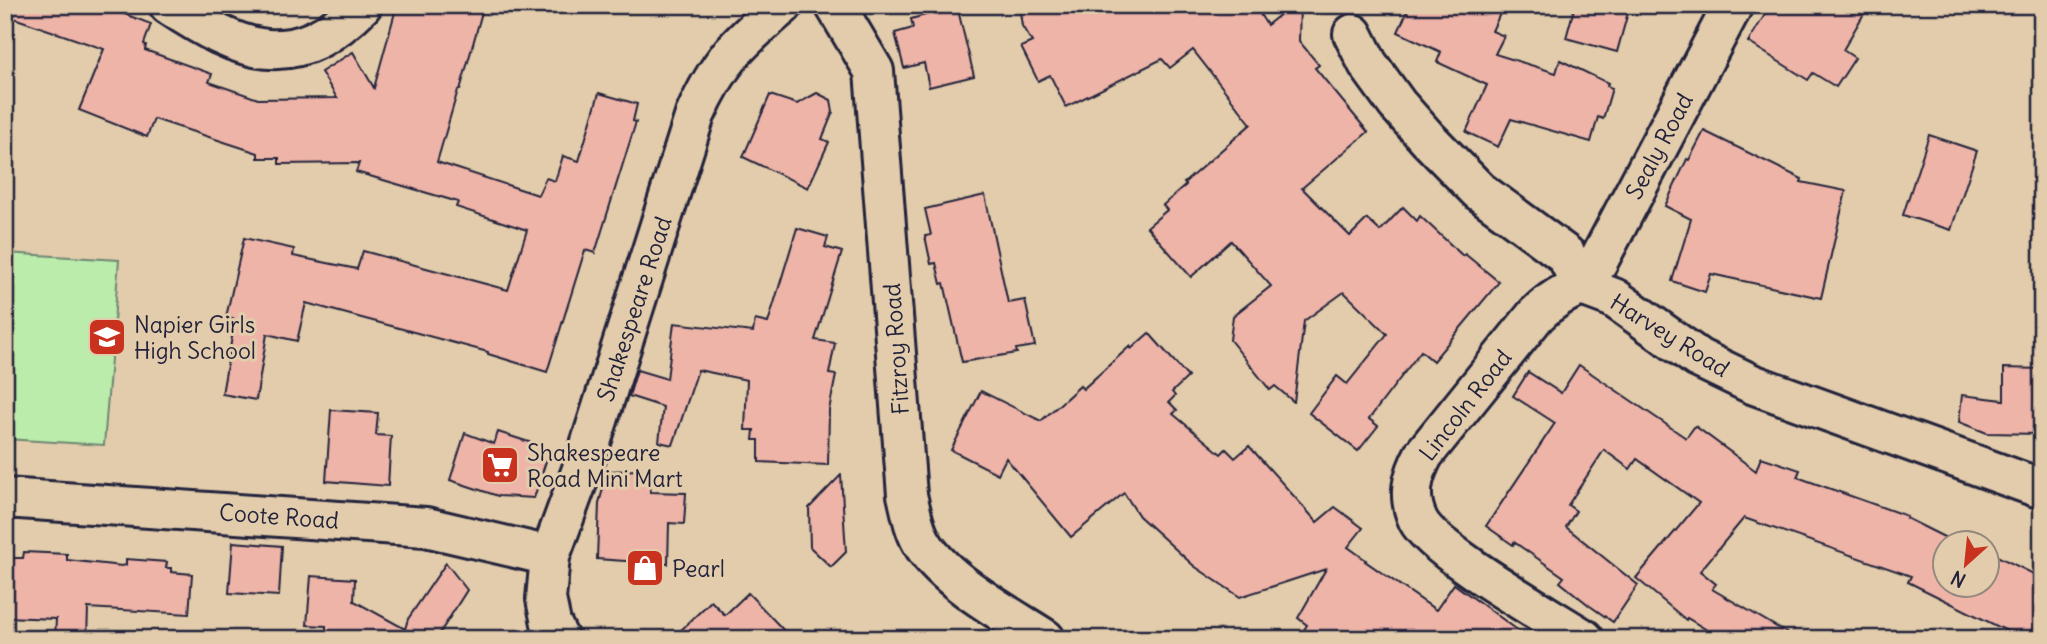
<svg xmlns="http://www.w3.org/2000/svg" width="2047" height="644" font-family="Delius,sans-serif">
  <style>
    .green { fill: #bbecab; stroke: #6e8773; stroke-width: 2 }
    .building { fill: #eeb4a8; stroke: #22223b; stroke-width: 2 }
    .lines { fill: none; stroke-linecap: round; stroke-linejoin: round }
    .street-casing { stroke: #22223b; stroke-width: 44 }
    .secondary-casing { stroke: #22223b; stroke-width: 44 }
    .street { stroke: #e2ccab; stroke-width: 38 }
    .secondary { stroke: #e2ccab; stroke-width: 38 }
    .labels { text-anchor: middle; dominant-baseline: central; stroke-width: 6; stroke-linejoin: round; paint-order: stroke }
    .street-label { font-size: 23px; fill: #22223b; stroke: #e2ccab }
    .poi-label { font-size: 23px; fill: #22223b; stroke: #e2ccab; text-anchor: start }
  </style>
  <rect width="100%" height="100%" fill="#e2ccab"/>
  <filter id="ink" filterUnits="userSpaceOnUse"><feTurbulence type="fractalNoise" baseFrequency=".0143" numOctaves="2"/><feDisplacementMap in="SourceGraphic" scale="14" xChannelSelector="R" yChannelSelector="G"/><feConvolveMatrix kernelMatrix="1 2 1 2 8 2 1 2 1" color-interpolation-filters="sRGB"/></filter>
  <g filter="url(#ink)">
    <path class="green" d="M5 253 119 260 104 445 5 439Z"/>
    <g class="building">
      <path d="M5 5H101L151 24 144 44 146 45 145 50 212 74 209 82 258 99 337 98 321 72 353 52 374 88 397 5H484L460 90H458L437 162 538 195 546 178 555 181 563 156 579 161 599 93 637 104 633 121 636 122 595 253 585 250 547 372 488 354V352L306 303 297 341 267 334 256 400 222 394 235 320 226 317 244 238 294 249 293 256 357 269 363 251 508 290 527 230 456 207 458 202 356 172 359 163 279 164V158H258V153L154 119 147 137 79 110 104 49 5 15Z"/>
      <path d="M1019 5H1094L1096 9 1104 5H1254L1267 25 1292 5H1300L1299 41 1319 65 1315 68 1368 132 1302 188 1350 236 1367 219 1380 231 1403 207 1417 221 1420 216 1463 256 1465 254 1499 282 1433 361 1421 351 1369 419 1378 426 1358 451 1309 413 1337 376 1347 384 1387 334 1344 292 1304 321 1294 402 1275 386 1270 390 1230 340 1233 316 1271 286 1231 241 1191 277 1147 227 1167 210 1163 205 1186 185 1184 183 1251 124 1193 50 1170 68 1162 59 1066 107 1050 75 1038 81 1021 47 1032 42 1022 26Z"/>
      <path d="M1410 5H1504L1492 31 1504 36 1495 54 1556 73 1560 60 1608 83 1607 86 1612 88 1603 119 1598 117 1591 142 1511 119 1498 147 1466 132 1487 85 1437 62 1441 52 1398 32Z"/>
      <path d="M1575 5H1630L1617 52 1566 38Z"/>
      <path d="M1771 5H1869L1843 50 1855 58 1836 87 1813 73 1808 80 1748 42Z"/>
      <path d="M945 6H957L974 76 929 87 924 63 904 68 895 33 913 28 911 19 929 14 928 10Z"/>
      <path d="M817 93 831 100 833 112 822 139 829 142 808 188 743 157 770 95 797 104Z"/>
      <path d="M1704 131 1802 179 1801 182 1846 191 1821 298 1711 274 1705 292 1672 281 1691 219 1665 206 1687 159 1689 160Z"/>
      <path d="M1929 135 1977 151 1951 230 1903 215Z"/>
      <path d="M985 195 1008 303 1025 300 1035 346 1016 349 1017 353 962 362 944 283 941 284 936 263 931 264 925 236 931 235 925 209Z"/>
      <path d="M797 228 828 237 825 247 842 252 815 340 835 343 829 374 836 375 829 410 828 465 759 462V440H753L754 430H745L747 380 698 370 673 445 659 442 663 407 629 396 637 370 667 379 674 323 753 332 755 320 768 323Z"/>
      <path d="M1149 333 1188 377 1172 392 1175 396 1169 402 1177 410 1173 414 1221 454 1226 449 1235 458 1249 446 1317 522 1335 507 1363 528 1348 547 1366 560 1365 561 1436 610 1454 584 1530 639H1298L1307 625 1298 618 1326 569 1240 597 1194 566 1139 516 1124 493 1071 537 1006 458 998 474 951 450 981 391 1041 421 1080 386 1083 389 1130 346 1131 349Z"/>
      <path d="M1579 365 1686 438 1695 426 1756 471 1761 457 1800 470 1797 477 1814 483 1907 516 1906 518 1954 542 1956 536 1970 542H1945V584H1987V551L2042 578V639H2023L1908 582 1911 576 1744 518 1700 571 1716 584 1712 589 1797 639H1722L1687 618 1686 620 1636 578 1699 503 1637 459 1630 469 1604 450 1568 505 1576 511 1566 527 1638 585 1613 622 1590 606 1560 582 1564 577 1514 542 1513 545 1486 526 1555 423 1513 396 1528 372 1561 393Z"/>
      <path d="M2004 368 2042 369V434L1987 433 1959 422 1962 395 2004 400Z"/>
      <path d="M331 410 378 413 376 435 391 436 388 486 326 481Z"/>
      <path d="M498 432 550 449 534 498 498 496 450 480 465 433 494 444Z"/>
      <path d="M641 470 640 476 650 475V492L686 493 684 524 669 523 668 564 597 559 599 503 608 471Z"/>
      <path d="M841 475 846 552 831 567 810 547 809 508Z"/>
      <path d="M233 542 282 546 279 596 229 593Z"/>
      <path d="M24 552 67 554V560L122 566 126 565V559L167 562 166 568H171V572L192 574 189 614 88 608 87 639H55L56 619 5 617V558H23Z"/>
      <path d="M446 563 467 590 436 639 326 638V626L307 625 311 576 355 579 354 601 405 629 408 619Z"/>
      <path d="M748 593 792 639H672L711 601 725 615Z"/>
    </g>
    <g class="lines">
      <defs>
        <g id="street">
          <path d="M169 5C240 52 294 75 362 5"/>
          <path d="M835 5 874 71 907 495C911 511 914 532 924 546 948 583 1008 615 1045 639"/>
          <path d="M1353 34 1368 64 1397 104 1427 138 1479 191 1566 255 1582 286"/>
          <path d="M1582 286C1563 292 1550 301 1536 315L1424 454C1412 476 1407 496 1418 520 1433 551 1550 617 1584 639"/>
          <path d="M1582 286 1614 298 1698 358 1752 384 2042 489"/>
          <path d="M1582 286 1592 273 1733 5"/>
        </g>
        <g id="secondary">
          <path d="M5 498 426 527 550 556"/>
          <path d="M559 639 551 623 546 599 550 556 585 461 695 115C719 61 738 43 783 5"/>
        </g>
      </defs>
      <use href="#street" class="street-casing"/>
      <use href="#secondary" class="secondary-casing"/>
      <use href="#street" class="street"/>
      <use href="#secondary" class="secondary"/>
    </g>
  </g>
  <defs>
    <symbol id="school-square" viewBox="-11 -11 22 22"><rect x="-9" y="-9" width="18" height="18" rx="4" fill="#c8321e" stroke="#e2ccab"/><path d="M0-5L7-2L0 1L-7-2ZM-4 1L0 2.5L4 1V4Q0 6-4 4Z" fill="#fff"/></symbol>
    <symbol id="supermarket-square" viewBox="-11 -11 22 22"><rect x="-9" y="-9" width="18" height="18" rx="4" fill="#c8321e" stroke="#e2ccab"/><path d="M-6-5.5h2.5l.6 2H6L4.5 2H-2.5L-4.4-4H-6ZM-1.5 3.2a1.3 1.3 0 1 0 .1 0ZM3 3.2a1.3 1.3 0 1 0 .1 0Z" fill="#fff"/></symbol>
    <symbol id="shop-square" viewBox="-11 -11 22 22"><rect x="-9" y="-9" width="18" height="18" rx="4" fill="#c8321e" stroke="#e2ccab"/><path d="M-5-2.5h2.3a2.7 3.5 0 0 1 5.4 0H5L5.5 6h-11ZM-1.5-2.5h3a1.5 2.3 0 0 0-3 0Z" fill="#fff"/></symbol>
  </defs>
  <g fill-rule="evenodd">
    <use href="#school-square" x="85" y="315" width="44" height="44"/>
    <use href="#supermarket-square" x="478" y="443" width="44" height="44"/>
    <use href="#shop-square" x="623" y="546" width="44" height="44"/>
  </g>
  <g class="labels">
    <g class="street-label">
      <text transform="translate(1659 146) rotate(-62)">Sealy Road</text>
      <text transform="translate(634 309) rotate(-72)">Shakespeare Road</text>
      <text transform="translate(1670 335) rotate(32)">Harvey Road</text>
      <text transform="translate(896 349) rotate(-94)">Fitzroy Road</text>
      <text transform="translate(1465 405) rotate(-52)">Lincoln Road</text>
      <text transform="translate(279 516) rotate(4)">Coote Road</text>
    </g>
    <g class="poi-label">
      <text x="134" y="324">Napier Girls<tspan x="134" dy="26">High School</tspan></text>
      <text x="527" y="452">Shakespeare<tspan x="527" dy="26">Road Mini Mart</tspan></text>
      <text x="672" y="568">Pearl</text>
    </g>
  </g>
  <rect width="2047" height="644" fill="none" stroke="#e2ccab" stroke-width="28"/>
  <rect x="14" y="14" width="2019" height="616" fill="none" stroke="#22223b" stroke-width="2.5" filter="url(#ink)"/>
  <g transform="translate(1966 564) rotate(207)"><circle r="33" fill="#e2ccab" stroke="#95887e" stroke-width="2"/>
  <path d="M0-5L12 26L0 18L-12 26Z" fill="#c8321e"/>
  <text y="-10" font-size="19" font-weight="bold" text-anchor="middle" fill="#22223b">N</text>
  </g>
</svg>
